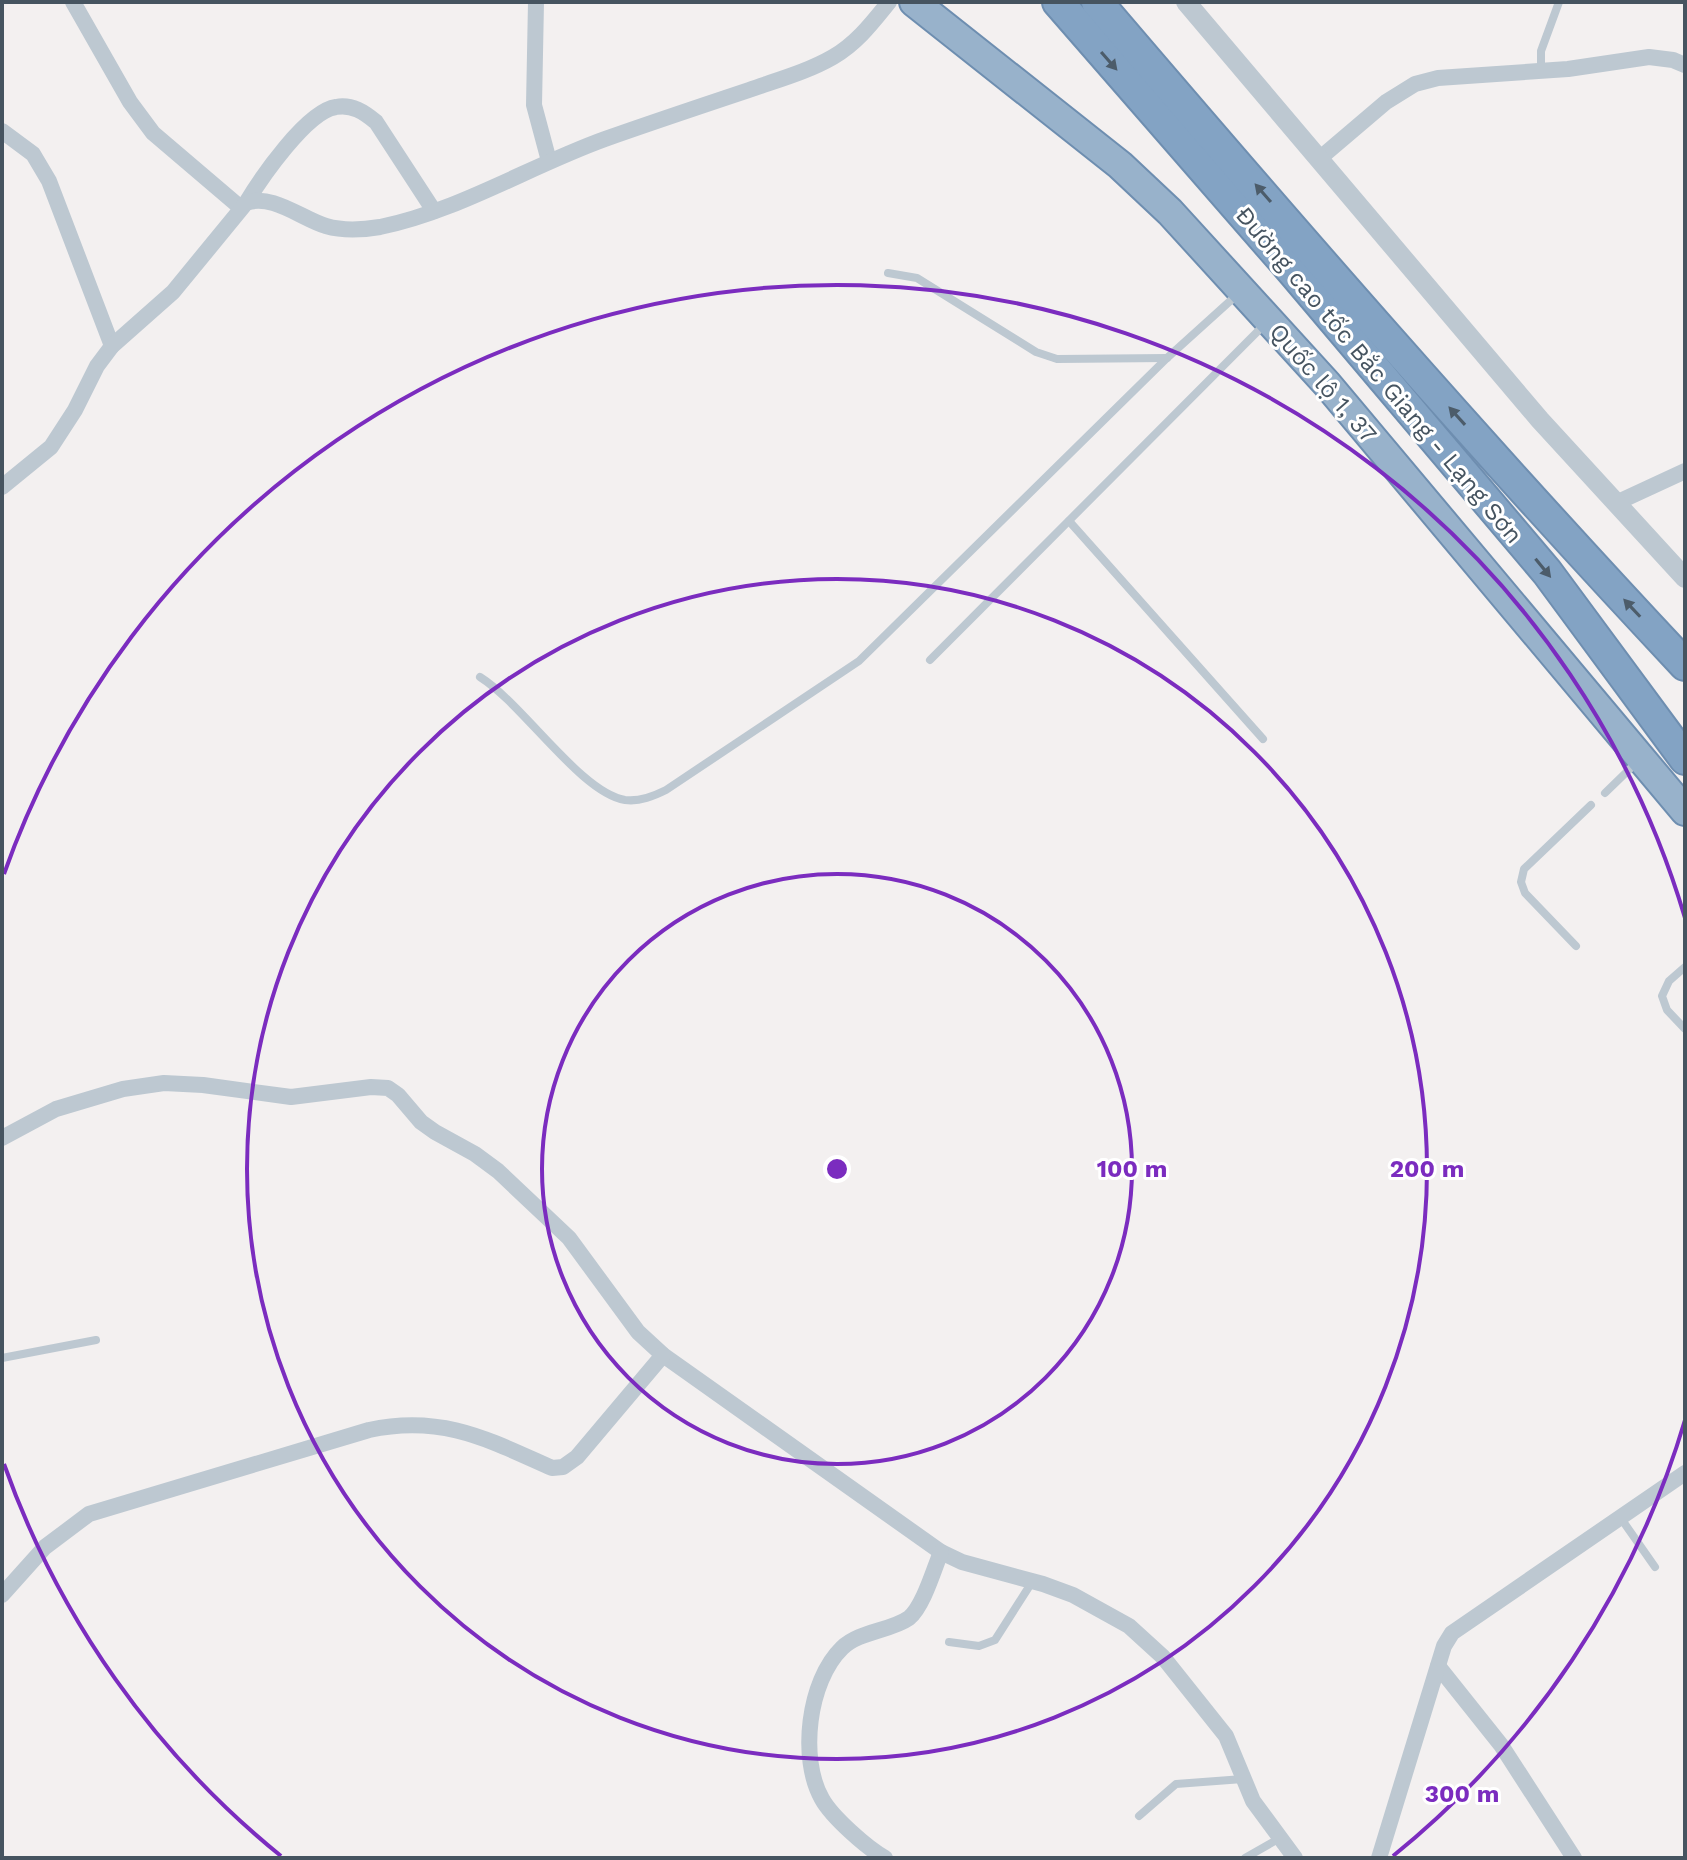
<svg xmlns="http://www.w3.org/2000/svg" width="1687" height="1860" font-family="'Work Sans',sans-serif">
  <style>
    .lines { fill: none; stroke-linecap: round; stroke-linejoin: round }
    .trunk-casing { stroke: #6e8eb0; stroke-width: 32 }
    .motorway-casing { stroke: #6e8eb0; stroke-width: 34 }
    .service { stroke: #bdc8d1; stroke-width: 8 }
    .minor { stroke: #bdc8d1; stroke-width: 16 }
    .tertiary { stroke: #bdc8d1; stroke-width: 20 }
    .trunk { stroke: #98b2cb; stroke-width: 28 }
    .motorway { stroke: #83a3c4; stroke-width: 30 }
    .oneway { fill: #4c5c6a }
    .ring { fill: none; stroke: #7b2cbf; stroke-width: 4 }
    .labels { text-anchor: middle; dominant-baseline: central; stroke-width: 6; stroke-linejoin: round; paint-order: stroke }
    .street-label { font-size: 24px; fill: #465460; stroke: #fff }
    .centre { fill: #7b2cbf; stroke: #fff; stroke-width: 4 }
    .ring-label { font-size: 24px; text-anchor: middle; font-weight: bold; fill: #7b2cbf; stroke: #fff; stroke-width: 6; stroke-linejoin: round; paint-order: stroke }
  </style>
  <rect width="100%" height="100%" fill="#f3f0f0"/>
  <g class="lines">
    <defs>
      <path id="trunk" d="M914 2 1120 165 1170 212 1327 384 1685 811"/>
      <g id="motorway">
        <path d="M1058 2 1294 273 1547 572 1685 759"/>
        <path d="M1097 2C1289 227 1483 450 1685 665"/>
      </g>
    </defs>
    <use href="#trunk" class="trunk-casing"/>
    <use href="#motorway" class="motorway-casing"/>
    <g class="service">
      <path d="M1541 71V51L1559 2"/>
      <path d="M888 273 917 278 1036 352 1057 359 1167 358"/>
      <path d="M1069 521 1263 739"/>
      <path d="M930 660 1265 324"/>
      <path d="M480 677C523 704 581 793 625 800 640 802 654 796 666 790L859 661 1167 358 1239 293"/>
      <path d="M1605 793 1637 762"/>
      <path d="M1576 946 1525 893 1521 882 1524 869 1591 805"/>
      <path d="M1685 967 1669 981 1662 996 1667 1010 1685 1029"/>
      <path d="M2 1358 96 1340"/>
      <path d="M1620 1517 1655 1567"/>
      <path d="M949 1642 979 1646 995 1640 1032 1582"/>
      <path d="M1139 1816 1176 1784 1243 1779"/>
      <path d="M1245 1858 1280 1838"/>
    </g>
    <g class="minor">
      <path d="M73 2 130 102 153 133 241 208"/>
      <path d="M536 2 534 105 549 161"/>
      <path d="M2 131 33 154 49 181 112 346"/>
      <path d="M1319 159 1386 102 1415 84 1438 78 1568 69 1649 57 1673 60 1685 65"/>
      <path d="M246 203C261 178 307 111 336 107 352 104 364 112 376 122L434 211"/>
      <path d="M2 487 51 447 75 410 97 366 112 346 173 292 246 203C272 193 302 219 326 226 343 231 362 230 380 227 458 211 530 166 605 139 653 122 701 106 749 90 777 80 807 72 833 57 857 43 872 23 889 2"/>
      <path d="M1616 503 1685 471"/>
      <path d="M2 1138 56 1109 123 1089 164 1083 203 1085 291 1097 371 1087 388 1088 398 1095 421 1122 435 1132 475 1154 498 1171 569 1238 638 1332 663 1355 941 1552 962 1562 1043 1584 1073 1595 1129 1626 1163 1657 1226 1736 1253 1801 1295 1858"/>
      <path d="M2 1595 45 1547 89 1514 369 1430C442 1414 489 1440 552 1468L563 1467 577 1457 663 1355"/>
      <path d="M1438 1666 1501 1745 1574 1858"/>
      <path d="M885 1858C867 1848 832 1817 822 1799 799 1759 808 1681 842 1648 859 1631 891 1631 909 1618 923 1607 934 1569 941 1552"/>
      <path d="M1379 1858 1444 1646 1452 1633 1685 1473"/>
    </g>
    <path class="tertiary" d="M1186 2 1540 420 1685 578"/>
    <use href="#trunk" class="trunk"/>
    <use href="#motorway" class="motorway"/>
  </g>
  <defs><path id="oneway-solid" d="M-6-.8H1V-3.2L6.5 0L1 3.2V.8H-6Z" transform="scale(2)"/></defs>
  <g class="oneway">
    <use href="#oneway-solid" transform="translate(1109 61) rotate(49)"/>
    <use href="#oneway-solid" transform="translate(1263 193) rotate(-131)"/>
    <use href="#oneway-solid" transform="translate(1457 416) rotate(-132)"/>
    <use href="#oneway-solid" transform="translate(1543 568) rotate(51)"/>
    <use href="#oneway-solid" transform="translate(1632 608) rotate(-133)"/>
  </g>
  <g class="ring">
    <circle cx="837" cy="1169" r="295"/>
    <circle cx="837" cy="1169" r="590"/>
    <path d="M1685 1420A884 884 0 0 1 1393 1856M281 1856A884 884 0 0 1 4 1464M4 874A884 884 0 0 1 1685 918"/>
  </g>
  <g class="labels">
    <g class="street-label">
      <text transform="translate(1379 375) rotate(50)">Đường cao tốc Bắc Giang - Lạng Sơn</text>
      <text transform="translate(1323 383) rotate(49)">Quốc lộ 1, 37</text>
    </g>
  </g>
  <circle cx="837" cy="1169" r="12" class="centre"/>
  <g class="ring-label">
    <text x="1132" y="1177">100 m</text>
    <text x="1427" y="1177">200 m</text>
    <text x="1462" y="1802">300 m</text>
  </g>
  <rect width="1687" height="1860" fill="none" stroke="#465460" stroke-width="8"/>
</svg>
